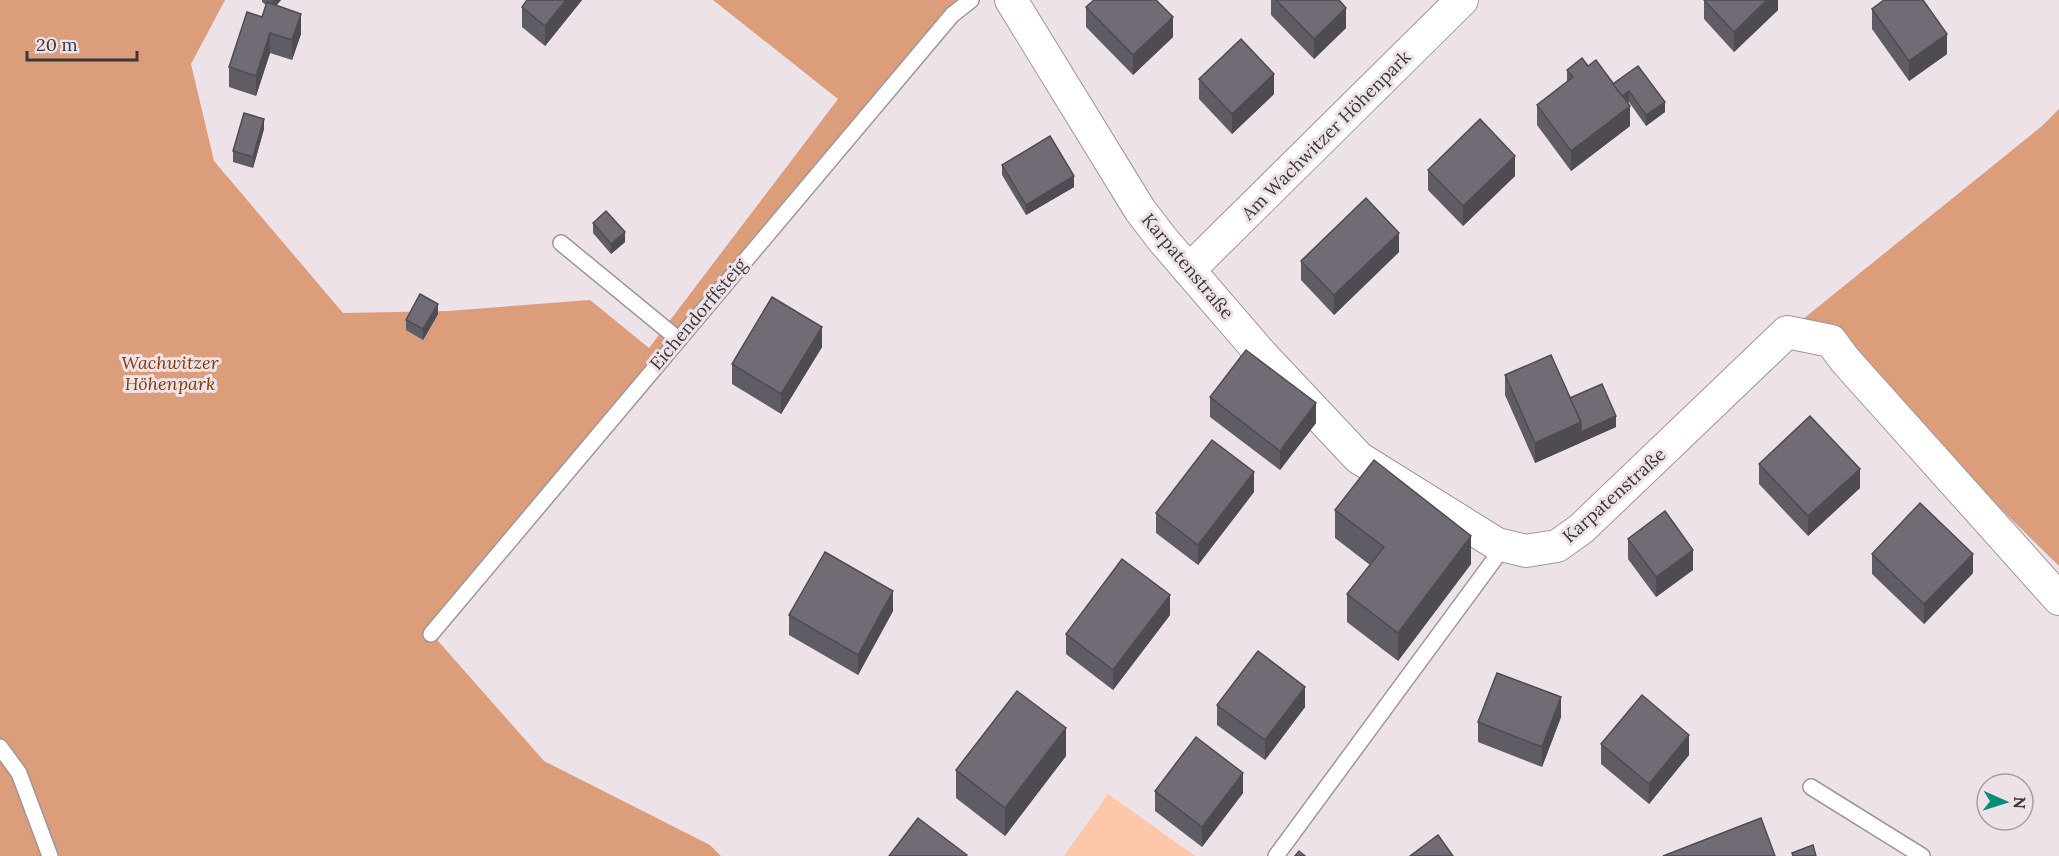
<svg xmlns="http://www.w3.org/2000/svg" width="2059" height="856" font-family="Lora,serif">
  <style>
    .green { fill: #fdc7aa }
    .forest { fill: #dc9d7b }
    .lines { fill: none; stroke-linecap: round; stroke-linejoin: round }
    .lane-casing { stroke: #a1959c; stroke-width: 18 }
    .street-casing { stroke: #a1959c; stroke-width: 34 }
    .lane { stroke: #fff; stroke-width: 15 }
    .street { stroke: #fff; stroke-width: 32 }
    .wall { fill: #605c65 }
    .shaded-wall { fill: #4e4b52 }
    .building { fill: #706b75; stroke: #4e4b52; stroke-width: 1.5 }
    .labels { text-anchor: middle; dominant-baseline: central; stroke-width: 6; stroke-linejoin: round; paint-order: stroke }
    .street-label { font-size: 18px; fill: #3c373a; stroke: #eee2e9 }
    .park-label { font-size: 18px; font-style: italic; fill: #853b00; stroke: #eee2e9 }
  </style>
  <rect width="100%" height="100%" fill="#eee2e9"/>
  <path class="green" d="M1108 794 1195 856H1064Z"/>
  <g class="forest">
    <path d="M0 0H225L191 64 214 161 343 313 448 311 590 300 649 348 838 99 713 0H971L431 633 544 761 710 845 721 856H0Z"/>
    <path d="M2059 109V566L1831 342 1787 332 2042 126Z"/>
  </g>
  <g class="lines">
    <defs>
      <g id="lane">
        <path d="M561 243 678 339"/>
        <path d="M431 634 952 15 971 0"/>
        <path d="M0 747 19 773 50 856"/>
        <path d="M1811 787 1922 856"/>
        <path d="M1276 856 1505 545"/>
      </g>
      <g id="street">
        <path d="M1011 0 1140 210 1163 240 1263 356 1359 458 1497 544 1526 551 1557 546 1581 529 1787 332 1831 341 1845 360 2059 599"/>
        <path d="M1189 270 1462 0"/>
      </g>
    </defs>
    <use href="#lane" class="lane-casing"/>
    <use href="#street" class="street-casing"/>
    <use href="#lane" class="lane"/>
    <use href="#street" class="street"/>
  </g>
  <g class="wall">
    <path d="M262 0H281L276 5 301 34 292 60 270 53 256 96 229 87V67L262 17 266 5 262 2Z"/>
    <path d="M582 0 545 46 522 27V7Z"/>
    <path d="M1271 0H1339L1346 28 1314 59 1271 15Z"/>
    <path d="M1704 0H1778V10L1734 52 1704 19Z"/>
    <path d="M1086 7 1173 37 1133 75 1086 27Z"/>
    <path d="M1872 9 1947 54 1909 81 1872 29Z"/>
    <path d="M1588 66 1613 84 1638 66 1665 112 1646 126 1629 102 1627 103 1630 126 1571 171 1537 125V105L1567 82V70Z"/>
    <path d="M1199 79 1274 94 1232 134 1199 99Z"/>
    <path d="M264 129 253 168 233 162V151Z"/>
    <path d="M1002 165 1074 187 1026 215 1002 175Z"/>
    <path d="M1428 170 1515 176 1463 226 1428 190Z"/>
    <path d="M593 223 625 242 611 254 593 233Z"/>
    <path d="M1399 252 1334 315 1301 280V261Z"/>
    <path d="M438 314 423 340 406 330V320Z"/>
    <path d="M822 347 781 414 732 384V364Z"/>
    <path d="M1505 375 1570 398 1616 427 1535 463 1505 395Z"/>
    <path d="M1210 397 1316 423 1280 470 1210 417Z"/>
    <path d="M1759 464 1860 488 1808 536 1759 484Z"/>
    <path d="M1254 492 1198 565 1156 533V513Z"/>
    <path d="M1335 510 1471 564 1398 661 1347 622V594L1370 565 1335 538Z"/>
    <path d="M1628 539 1693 570 1656 597 1628 559Z"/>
    <path d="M1872 554 1973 573 1924 624 1872 574Z"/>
    <path d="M893 611 858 675 789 635V615Z"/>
    <path d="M1170 615 1113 690 1066 654V634Z"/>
    <path d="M1217 705 1305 707 1265 760 1217 725Z"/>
    <path d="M1561 717 1542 767 1478 742V722Z"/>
    <path d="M1601 744 1689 755 1649 804 1601 764Z"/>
    <path d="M1066 756 1005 836 956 798V770Z"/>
    <path d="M1155 791 1243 793 1202 847 1155 811Z"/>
  </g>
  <g class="shaded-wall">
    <path d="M273 0H281L272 11Z"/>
    <path d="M566 0H582L545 46V26Z"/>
    <path d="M1767 0H1778V10L1734 52V32Z"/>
    <path d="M1346 8V28L1314 59V39Z"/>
    <path d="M301 14V34L292 60V40Z"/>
    <path d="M1173 17V37L1133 75V55Z"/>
    <path d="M270 33V53L256 96V76Z"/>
    <path d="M1947 34V54L1909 81V61Z"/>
    <path d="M1274 74V94L1232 134V114Z"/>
    <path d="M1629 91V102L1618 110V99Z"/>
    <path d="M1665 102V112L1646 126V115Z"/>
    <path d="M1630 106V126L1571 171V151Z"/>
    <path d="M264 119V129L253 168V157Z"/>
    <path d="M1515 156V176L1463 226V206Z"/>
    <path d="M1074 176V187L1026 215V205Z"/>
    <path d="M625 232V242L611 254V244Z"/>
    <path d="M1399 233V252L1334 315V295Z"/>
    <path d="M438 304V314L423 340V329Z"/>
    <path d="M822 327V347L781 414V394Z"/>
    <path d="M1316 403V423L1280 470V451Z"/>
    <path d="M1616 416V427L1535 463V443L1581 422Z"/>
    <path d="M1860 469V488L1808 536V516Z"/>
    <path d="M1254 472V492L1198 565V545Z"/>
    <path d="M1471 536V564L1398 661V633Z"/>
    <path d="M1693 550V570L1656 597V577Z"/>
    <path d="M1973 554V573L1924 624V604Z"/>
    <path d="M893 591V611L858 675V655Z"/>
    <path d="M1170 595V615L1113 690V670Z"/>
    <path d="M1305 687V707L1265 760V740Z"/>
    <path d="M1561 697V717L1542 767V747Z"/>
    <path d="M1066 728V756L1005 836V808Z"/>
    <path d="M1689 735V755L1649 804V784Z"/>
    <path d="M1243 773V793L1202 847V827Z"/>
  </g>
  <g class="building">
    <path d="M527 0H566L545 26 522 7Z"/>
    <path d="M1094 0H1156L1173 17 1133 55 1086 7Z"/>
    <path d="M1276 0H1339L1346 8 1314 39Z"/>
    <path d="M1704 0H1767L1734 32Z"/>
    <path d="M1884 0H1923L1947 34 1909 61 1872 9Z"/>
    <path d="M267 2 301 14 292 40 270 33 256 76 229 67 247 12 262 17Z"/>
    <path d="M1241 39 1274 74 1232 114 1199 79Z"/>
    <path d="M1582 58 1588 66 1596 60 1630 106 1571 151 1537 105 1573 77 1567 70Z"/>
    <path d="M1638 66 1665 102 1646 115 1629 91 1622 96 1613 84Z"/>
    <path d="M244 113 264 119 253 157 233 151Z"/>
    <path d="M1480 119 1515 156 1463 206 1428 170Z"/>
    <path d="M1050 136 1074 176 1026 205 1002 165Z"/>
    <path d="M1366 198 1399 233 1334 295 1301 261Z"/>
    <path d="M606 211 625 232 611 244 593 223Z"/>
    <path d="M420 294 438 304 423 329 406 320Z"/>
    <path d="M772 297 822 327 781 394 732 364Z"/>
    <path d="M1246 350 1316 403 1280 451 1210 397Z"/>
    <path d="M1551 355 1581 422 1535 443 1505 375Z"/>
    <path d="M1602 384 1616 416 1581 432V422L1570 398Z"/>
    <path d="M1810 416 1860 469 1808 516 1759 464Z"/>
    <path d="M1212 440 1254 472 1198 545 1156 513Z"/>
    <path d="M1374 460 1471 536 1398 633 1347 594 1384 547 1335 510Z"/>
    <path d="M1920 503 1973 554 1924 604 1872 554Z"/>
    <path d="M1665 511 1693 550 1656 577 1628 539Z"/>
    <path d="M825 552 893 591 858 655 789 615Z"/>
    <path d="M1122 559 1170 595 1113 670 1066 634Z"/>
    <path d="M1258 651 1305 687 1265 740 1217 705Z"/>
    <path d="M1497 673 1561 697 1542 747 1478 722Z"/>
    <path d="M1017 691 1066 728 1005 808 956 770Z"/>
    <path d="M1642 695 1689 735 1649 784 1601 744Z"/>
    <path d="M1196 737 1243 773 1202 827 1155 791Z"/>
    <path d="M918 818 967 855 966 856H889Z"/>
    <path d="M1761 818 1775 856H1663Z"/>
    <path d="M1438 835 1453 856H1410Z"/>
    <path d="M1813 845 1816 856H1793L1792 853Z"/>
    <path d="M1299 851 1305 856H1295Z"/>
  </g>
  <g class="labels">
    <g class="street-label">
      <text transform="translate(1326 135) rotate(-45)">Am Wachwitzer Höhenpark</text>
      <text transform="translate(1188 266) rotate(50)">Karpatenstraße</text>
      <text transform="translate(698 314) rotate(-50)">Eichendorffsteig</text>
      <text transform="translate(1614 495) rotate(-42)">Karpatenstraße</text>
    </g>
    <g class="park-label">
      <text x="170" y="362">Wachwitzer<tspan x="170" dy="21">Höhenpark</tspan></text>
    </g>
  </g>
  <g transform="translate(2005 802) rotate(93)"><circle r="28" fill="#eee2e9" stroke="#a79ea3" stroke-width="1.5"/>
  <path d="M0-4.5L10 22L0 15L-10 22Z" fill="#088e76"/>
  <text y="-9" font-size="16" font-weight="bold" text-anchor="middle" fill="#3c373a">N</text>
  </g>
  <path d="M27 51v9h110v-9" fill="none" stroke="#3c373a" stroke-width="3"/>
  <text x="36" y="51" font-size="18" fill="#3c373a" stroke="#eee2e9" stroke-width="4.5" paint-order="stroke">20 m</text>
</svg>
